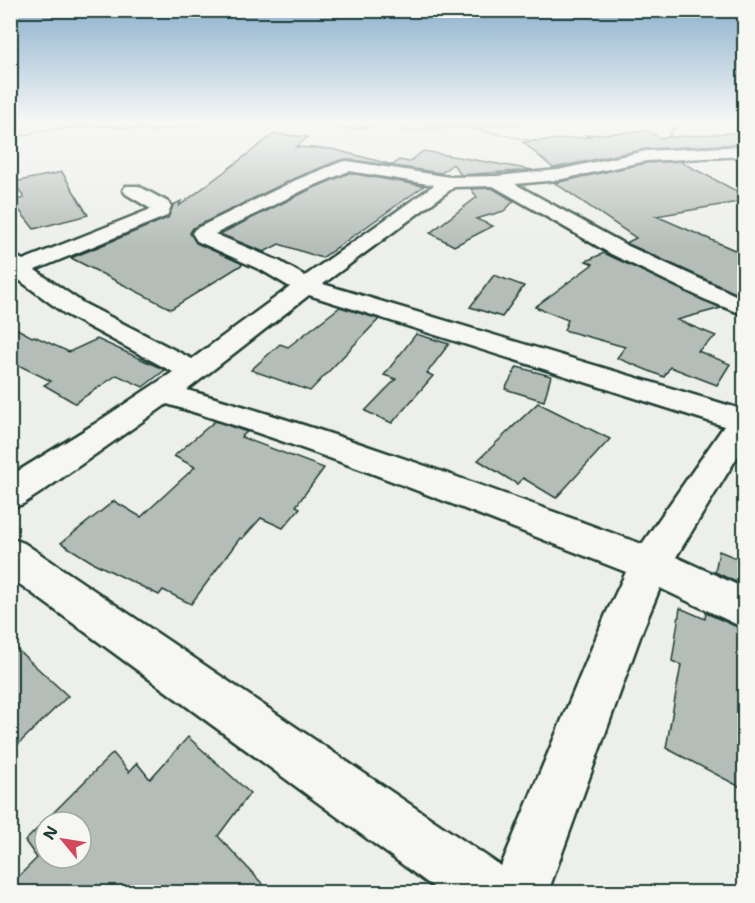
<svg xmlns="http://www.w3.org/2000/svg" width="755" height="903" font-family="'Shantell Sans',sans-serif">
  <style>
    .green { fill: #cbd2cc; stroke: #758880; stroke-width: 1.5 }
    .lines { fill: none; stroke-linecap: round; stroke-linejoin: round }
    .stream { fill: #6c7e77; fill-rule: evenodd }
    .building { fill: #b4bdb8; stroke: #1f3d34; stroke-width: 1.5; fill-rule: evenodd }
    .minor-casing { stroke: #1f3d34; stroke-width: 5 }
    .minor { fill: #f6f6f2; fill-rule: evenodd }
  </style>
  <rect width="100%" height="100%" fill="#edefea"/>
  <filter id="ink" filterUnits="userSpaceOnUse"><feTurbulence type="fractalNoise" baseFrequency=".0167" numOctaves="2"/><feDisplacementMap in="SourceGraphic" scale="12" xChannelSelector="R" yChannelSelector="G"/><feConvolveMatrix kernelMatrix="1 2 1 2 8 2 1 2 1" color-interpolation-filters="sRGB"/></filter>
  <g filter="url(#ink)">
    <path class="green" d="M396 122H571L404 131Z"/>
    <g class="lines">
      <g class="stream">
        <path d="M209 122H218L154 132 109 127 81 128 45 131 10 139V137L45 129 81 126 109 125 154 130Z"/>
        <path d="M292 122H303L353 128 389 122H418L468 127 546 143 544 144 468 129 417 124 395 123 353 130Z"/>
        <path d="M721 122H744V123L680 126 673 131 670 140 662 143 660 142 667 138C672 117 703 123 721 122Z"/>
      </g>
    </g>
    <g class="building">
      <path d="M649 131 659 138 744 132V144L646 149 553 168 523 142 590 137 586 135Z"/>
      <path d="M274 134 308 137 296 147 332 149 393 165 399 160 409 162 423 151 533 170 461 175 453 164 441 173 347 159 340 160 295 178 193 228 190 233 196 243 243 264 171 309 71 258 168 218 173 205 181 201 179 206Z"/>
      <path d="M684 161 681 162 744 195V201L656 216 744 254V297L626 243 636 238 555 183 646 163Z"/>
      <path d="M62 172 88 215 34 229 12 201 24 198 14 182Z"/>
      <path d="M349 173 424 186 322 258 279 244 264 252 220 234 309 190Z"/>
      <path d="M492 188 514 201 504 211 476 219 493 226 454 246 430 233 477 197 471 189Z"/>
      <path d="M604 253 721 308 677 320 716 336 698 351 730 364 717 385 670 367 664 377 617 358 625 347 564 330 568 320 535 307 593 264 586 261Z"/>
      <path d="M494 275 524 286 502 317 470 307Z"/>
      <path d="M340 307 379 319 310 391 251 370 280 344 288 347Z"/>
      <path d="M10 325 32 337 34 336 69 352 97 339 165 370 143 387 117 375 75 403 44 385 51 381 10 361Z"/>
      <path d="M416 334 449 344 427 373 433 376 392 423 365 411 396 379 384 375Z"/>
      <path d="M517 367 551 376 544 401 505 389Z"/>
      <path d="M538 403 610 439 556 498 523 478 517 484 478 460Z"/>
      <path d="M215 421 247 432 241 437 324 468 296 506 300 508 283 528 261 518 242 539 240 538 191 604 163 590 159 595 92 562 61 543 114 501 141 517 195 467 174 456Z"/>
      <path d="M719 551 744 561V586L715 572Z"/>
      <path d="M680 608 705 619 706 613 744 630V789L666 748 681 665 672 661Z"/>
      <path d="M10 643 68 696 10 752Z"/>
      <path d="M188 737 250 793 218 836 270 892H10V885L37 858 25 841 113 753 129 772 137 763 150 779ZM45 822H81V858H45Z"/>
    </g>
    <g class="lines">
      <defs>
        <path id="minor" d="M744 146V156L646 161 558 180 515 184 626 245 744 299V315L704 299 611 254 493 186 454 187 323 284 744 410V446L676 557 744 588V628L660 588 643 629 548 892H440L10 577V538L24 543 501 866 606 614 626 572C474 513 324 451 167 404L46 489 23 504 10 508V476L93 425 173 372 65 314 11 274 10 253 23 260 151 209 126 194 123 190 126 186H138L168 202 171 206 167 216 35 270 83 303 192 359 290 287 263 271 197 241 192 233 195 229 296 180 341 162 347 161 450 177 497 176 558 170 646 151ZM349 171 434 185 305 276 279 261 215 234 308 188ZM309 295 724 426 642 544C491 489 341 433 187 390Z"/>
      </defs>
      <use href="#minor" class="minor-casing"/>
      <use href="#minor" class="minor"/>
    </g>
  </g>
  <linearGradient id="sky" x2="0" y2="1"><stop stop-color="#8bb0cd"/><stop offset="0.49" stop-color="#f7f8f6"/><stop offset="1" stop-color="#f7f8f6" stop-opacity="0"/></linearGradient>
  <rect width="755" height="248" fill="url(#sky)"/>
  <rect width="755" height="903" fill="none" stroke="#f6f6f2" stroke-width="36"/>
  <rect x="18" y="18" width="719" height="867" fill="none" stroke="#1f3d34" stroke-width="2" filter="url(#ink)"/>
  <g transform="translate(63 840) rotate(300)"><circle r="28" fill="#f6f6f2" stroke="#a0aca6" stroke-width="1.5"/>
  <path d="M0-4.5L10 22L0 15L-10 22Z" fill="#d1495b"/>
  <text y="-9" font-size="16" font-weight="bold" text-anchor="middle" fill="#1f3d34">N</text>
  </g>
</svg>
